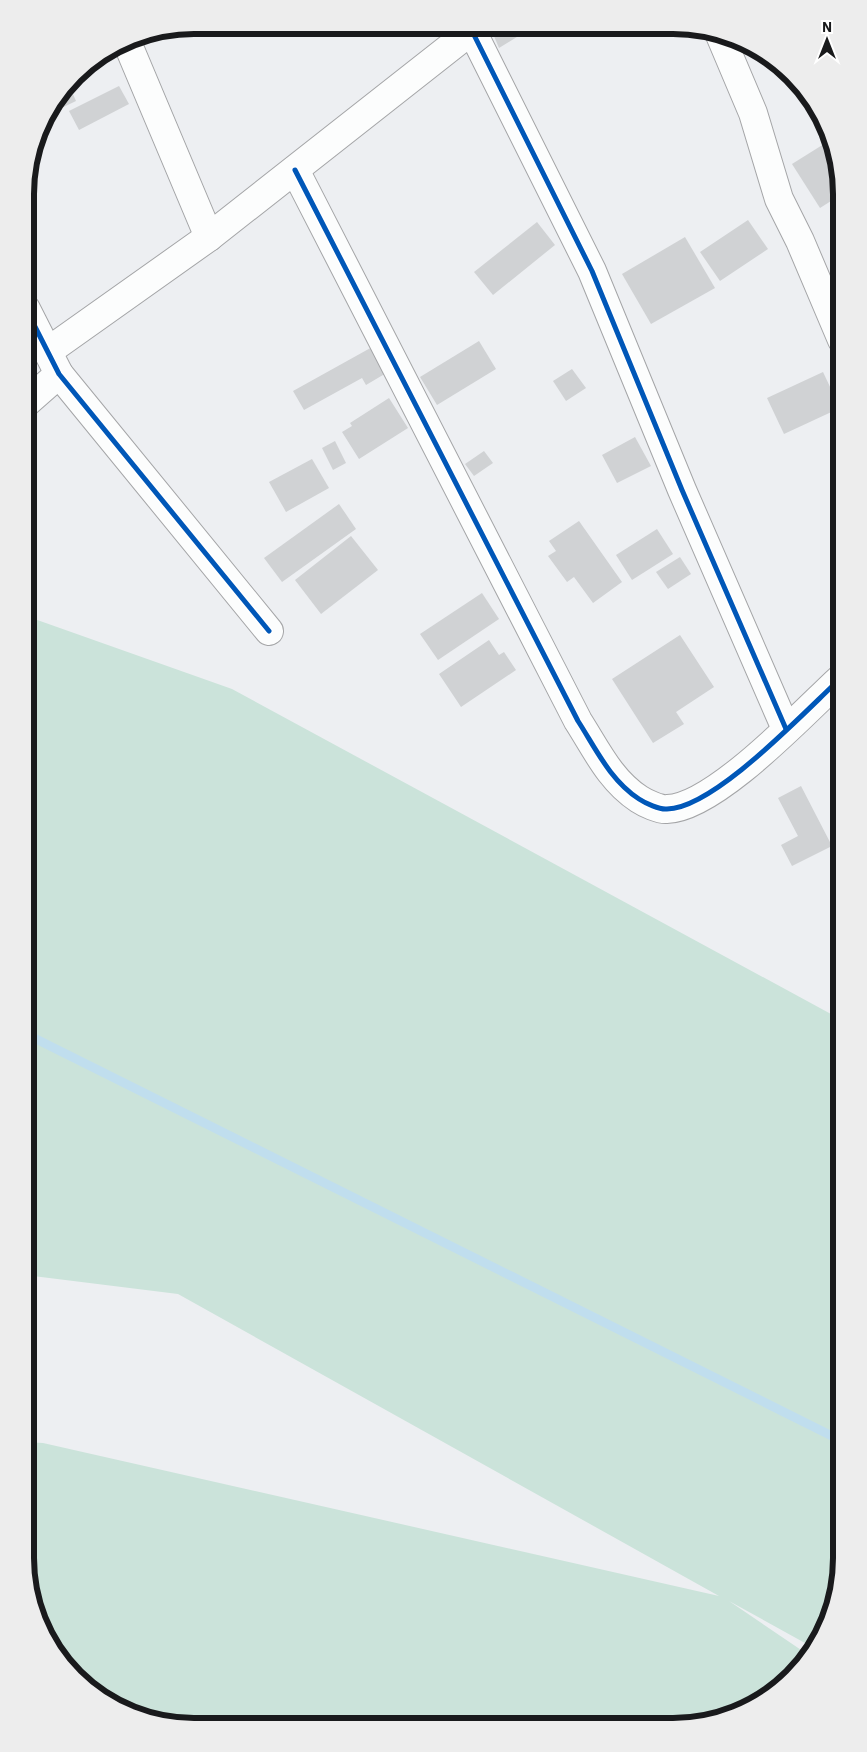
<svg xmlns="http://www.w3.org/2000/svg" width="867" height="1752" font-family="'IBM Plex Sans',sans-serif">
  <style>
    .green { fill: #cbe3da }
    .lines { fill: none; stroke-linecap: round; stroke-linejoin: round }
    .stream { stroke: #c0deee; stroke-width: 9 }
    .building { fill: #d0d2d4 }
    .minor-casing { stroke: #a4a5a7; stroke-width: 30 }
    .minor { stroke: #fcfdfd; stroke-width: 28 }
    .cycleway-casing { stroke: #fff; stroke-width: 8 }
    .cycleway { stroke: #0057b8; stroke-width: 5 }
    .rim { fill: none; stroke: #191a1c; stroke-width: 6 }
  </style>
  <rect width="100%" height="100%" fill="#edeff2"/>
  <path class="green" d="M26 616 232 689 842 1020V1570L829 1623 814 1648 729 1601 810 1656 767 1698 727 1718 673 1727 171 1726 129 1714 83 1685 34 1612 25 1558V1442L43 1443 719 1596 178 1294 25 1275Z"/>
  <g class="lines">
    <path class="stream" d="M26 1034C297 1171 571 1303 842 1441"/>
  </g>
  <g class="building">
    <path d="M494 27H533L499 48 491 29Z"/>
    <path d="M789 73 812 108 806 111Z"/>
    <path d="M69 85 76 101 49 114 48 112Z"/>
    <path d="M119 86 129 104 79 130 69 111Z"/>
    <path d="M832 139 842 194 820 208 792 164Z"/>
    <path d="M748 220 768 249 720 281 700 252Z"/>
    <path d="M537 222 555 245 493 295 474 272Z"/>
    <path d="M685 237 715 288 651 324 622 274Z"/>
    <path d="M479 341 496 369 437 405 420 377Z"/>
    <path d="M374 346 388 372 366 385 362 378 304 410 293 391Z"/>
    <path d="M572 369 586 388 566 401 553 381Z"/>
    <path d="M823 372 840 408 784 434 767 398Z"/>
    <path d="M389 398 408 428 359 459 342 432 352 426 350 423Z"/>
    <path d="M635 437 651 466 617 483 602 455Z"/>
    <path d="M335 441 346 463 333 470 322 448Z"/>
    <path d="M484 451 493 463 474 476 465 464Z"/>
    <path d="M312 459 329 488 286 512 269 482Z"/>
    <path d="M339 504 356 529 282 582 264 558Z"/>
    <path d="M579 521 622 582 593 603 574 577 567 582 548 556 556 551 549 541Z"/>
    <path d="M657 529 673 554 632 580 616 555Z"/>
    <path d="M351 536 378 570 321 614 295 580Z"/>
    <path d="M680 557 691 574 668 589 656 572Z"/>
    <path d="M482 593 499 619 438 660 420 634Z"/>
    <path d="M680 635 714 687 676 712 684 724 653 743 612 679Z"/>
    <path d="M489 640 499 655 504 652 516 670 461 707 439 674Z"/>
    <path d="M801 786 832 846 792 866 781 845 798 836 778 798Z"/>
  </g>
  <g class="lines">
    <defs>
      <g id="minor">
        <path d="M470 27 592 271 682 490 786 729"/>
        <path d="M720 35 753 113 779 199 800 241 842 340"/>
        <path d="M126 40 209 237"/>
        <path d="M295 170 578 721C596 749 610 780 639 799 645 803 660 810 667 809 715 808 805 711 842 677"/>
        <path d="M26 309 59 374 269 631"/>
        <path d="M47 352 209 237 476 27"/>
        <path d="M26 403 59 374"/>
      </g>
    </defs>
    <use href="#minor" class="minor-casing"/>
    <use href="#minor" class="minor"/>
    <defs>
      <g id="cycleway">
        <path d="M470 27 592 271 682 490 786 729"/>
        <path d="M295 170 578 721C596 749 610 780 639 799 645 803 660 810 667 809 715 808 805 711 842 677"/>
        <path d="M26 309 59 374 269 631"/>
      </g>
    </defs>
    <use href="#cycleway" class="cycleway-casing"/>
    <use href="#cycleway" class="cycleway"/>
  </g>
  <path d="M0 0H867V1752H0ZM194 34H673A160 160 0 0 1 833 194V1558A160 160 0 0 1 673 1718H194A160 160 0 0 1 34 1558V194A160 160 0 0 1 194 34Z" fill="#ededed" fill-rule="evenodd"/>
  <path class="rim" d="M194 34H673A160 160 0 0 1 833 194V1558A160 160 0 0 1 673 1718H194A160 160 0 0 1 34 1558V194A160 160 0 0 1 194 34Z"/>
  <g transform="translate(827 40)" stroke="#ffffff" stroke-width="4" paint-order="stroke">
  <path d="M0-4L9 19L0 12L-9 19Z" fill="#191a1c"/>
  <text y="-8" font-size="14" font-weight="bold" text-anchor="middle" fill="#191a1c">N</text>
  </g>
</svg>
